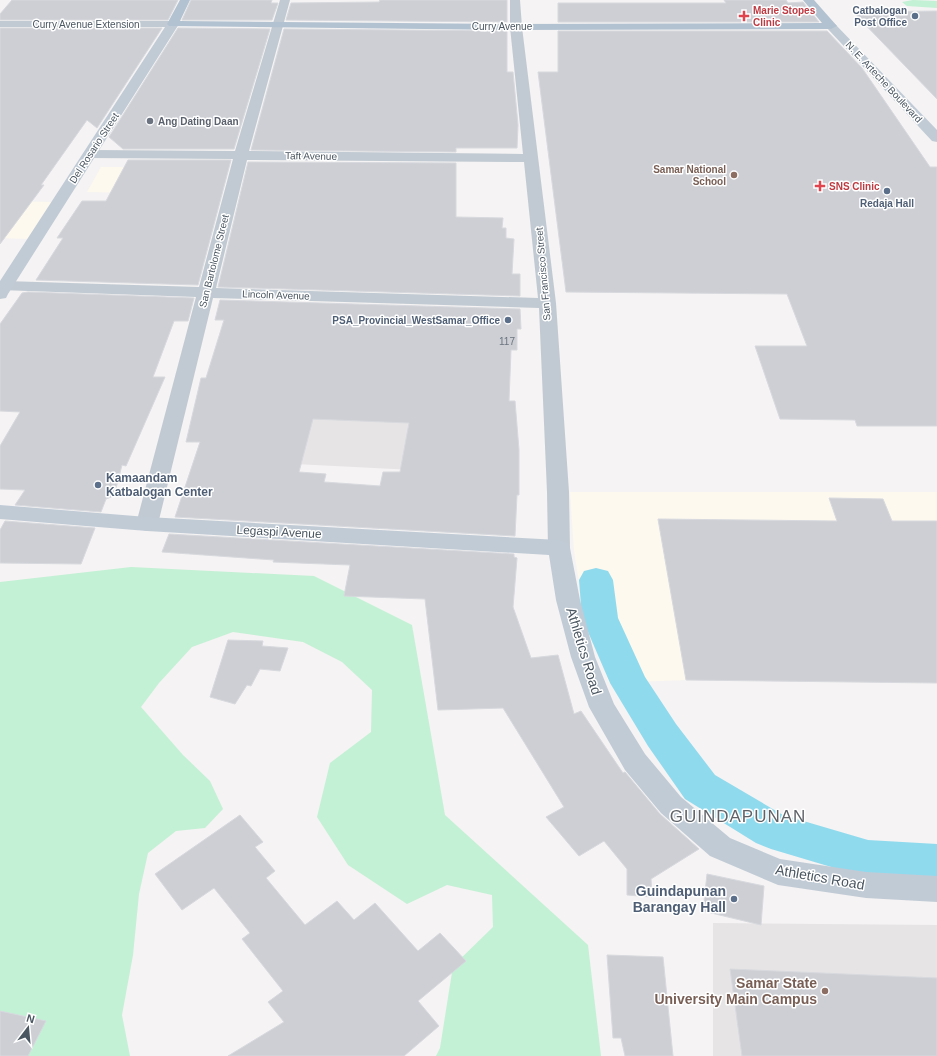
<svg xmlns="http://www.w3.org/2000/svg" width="937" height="1056" font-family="Helvetica,sans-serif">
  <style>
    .commercial { fill: #fdf9ef }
    .education { fill: #e6e4e5 }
    .green { fill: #c3f1d5 }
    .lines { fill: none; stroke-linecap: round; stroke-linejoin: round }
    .canal { fill: #90daee; fill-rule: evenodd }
    .building { fill: #cdcfd5; stroke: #d7d9de; fill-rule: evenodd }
    .street { fill: #c1cad2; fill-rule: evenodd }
    .secondary { fill: #c1cbd6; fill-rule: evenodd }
    .primary { fill: #b3c2d1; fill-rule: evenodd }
    .health-dot { fill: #e0444e; stroke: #fff; stroke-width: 1.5 }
    .service-dot { fill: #5c6f8a; stroke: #fff; stroke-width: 1.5 }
    .worship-dot { fill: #6b7280; stroke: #fff; stroke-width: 1.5 }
    .education-dot { fill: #8d6e63; stroke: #fff; stroke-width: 1.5 }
    .labels { text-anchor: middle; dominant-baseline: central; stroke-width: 3; stroke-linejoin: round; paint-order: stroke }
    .far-health-label { font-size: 10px; font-weight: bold; fill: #be3a42; stroke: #fff; text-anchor: start }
    .far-service-label { font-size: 10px; font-weight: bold; fill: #4e5e75; stroke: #fff; text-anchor: end }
    .far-street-label { font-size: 10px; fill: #4a5661; stroke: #fff }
    .far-worship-label { font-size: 10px; font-weight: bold; fill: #5b616d; stroke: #fff; text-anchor: start }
    .far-education-label { font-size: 10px; font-weight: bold; fill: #785e54; stroke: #fff; text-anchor: end }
    .number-label { font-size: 10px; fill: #6b747e }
    .service-label { font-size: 12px; font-weight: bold; fill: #4e5e75; stroke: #fff; text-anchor: start }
    .street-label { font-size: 12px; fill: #4a5661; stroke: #fff }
    .near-street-label { font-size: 14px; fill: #4a5661; stroke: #fff }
    .near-service-label { font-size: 14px; font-weight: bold; fill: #4e5e75; stroke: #fff; text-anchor: end }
    .near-education-label { font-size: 14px; font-weight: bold; fill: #785e54; stroke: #fff; text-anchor: end }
    .near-quarter-label { font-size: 17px; letter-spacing: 1px; fill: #5f6368; stroke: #fff }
  </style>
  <rect width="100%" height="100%" fill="#f5f3f3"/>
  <g class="commercial">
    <path d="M101 167H158L146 193 87 192Z"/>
    <path d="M0 201 54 202 29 239 0 238Z"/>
    <path d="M570 492H937V683L686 680 609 683 582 601 574 551Z"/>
  </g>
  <g class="education">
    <path d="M271 388 460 395 453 472 256 462Z"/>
    <path d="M713 923 937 925V1056H713Z"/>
  </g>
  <g class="green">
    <path d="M913 0 937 1V8L907 6 902 2Z"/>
    <path d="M131 567 314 576 412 625 445 815 588 945 601 1056H436L440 1048 453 966 493 927 492 895 447 885 407 904 348 865 317 817 330 763 371 732 372 690 342 662 303 642 233 632 192 647 159 683 141 707 183 755 210 781 223 809 205 828 176 831 148 853 139 894 133 955 122 1015 130 1056H0V582Z"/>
  </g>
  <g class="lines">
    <path class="canal" d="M596 568 608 571 613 580 618 618 645 677 676 724 715 775 783 815 868 840 937 844V884L868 878 771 849 756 843 685 799 648 746 610 683 582 618 579 580 584 571Z"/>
  </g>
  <g class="building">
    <path d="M12 0H178L168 20H0V14Z"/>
    <path d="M191 0H272L271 3H278L272 20H182Z"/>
    <path d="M380 0H507V22L286 20 291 3 379 2Z"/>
    <path d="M724 0H786L788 3 803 2 819 22H558V3H726Z"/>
    <path d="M937 11V99L853 12Z"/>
    <path d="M0 28H162L97 128 87 120 41 185H44L0 244Z"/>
    <path d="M178 28 270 29 234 149H123L109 137Z"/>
    <path d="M284 29 507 31V72H513L518 125 517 148H456V152L251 150Z"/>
    <path d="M558 31H827L862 68 930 167H937V426H857L855 420 780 419 755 346H807L787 294 566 292 538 72H558Z"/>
    <path d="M128 160H231L198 285 36 280 63 238H57L82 201H106Z"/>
    <path d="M248 162 456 163V217L503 218 502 228H506V238L514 239 512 274H520V296L218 287Z"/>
    <path d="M28 292 194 298 188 321H174L153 377H165L126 466 122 465 114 496 106 499 101 512 15 505 25 490 0 489V446L20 412 0 411V324L22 293Z"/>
    <path d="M220 300 520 309 521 329H517V350H511L509 401H515L519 450V495H517L515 536 175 517 200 442H186L201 378H206L224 320H215ZM313 419 409 423 400 472H383L380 486 324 482 326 474 299 472Z"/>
    <path d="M829 498 883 499 892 521H937V683L686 680 658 519 837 521Z"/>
    <path d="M5 521 95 528 81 564 0 563V530Z"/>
    <path d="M169 534 514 554V557L517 558 513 607 531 658 558 655 574 714 581 711 623 773 625 772 660 814 699 849 651 879 652 897 627 895V869L604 841 579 856 546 817 564 807 503 708 438 710 425 599 344 596 350 565 273 562 274 560 162 552Z"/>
    <path d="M228 640 263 641 262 646 288 648 280 671 260 669 251 686 247 685 235 704 210 697Z"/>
    <path d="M240 815 263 842 255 847 275 871 266 878 305 925 337 901 354 920 375 903 418 951 440 933 466 961 418 1001 439 1026 404 1056H228L284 1022 268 1002 283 991 242 939 250 933 214 888 182 910 155 874Z"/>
    <path d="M707 874 764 886 761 925 703 911Z"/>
    <path d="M607 955 663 957 673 1056H625L621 1038H613Z"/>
    <path d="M730 969 937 978V1056H742Z"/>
    <path d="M0 1011 46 1021 28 1056H0Z"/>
  </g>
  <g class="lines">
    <g class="street">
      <path d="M280 0H290L249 151 523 154 510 27V0H520L522 27 556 303 569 492 570 548 567 553 559 556 551 553 548 548 547 492 539 308 213 298 158 524 155 529 147 531 139 529 136 524 196 297 0 290V282L5 281 199 287 233 159 90 158 85 157 83 154 85 151 90 150 235 151ZM247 160 524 162 538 298 216 288Z"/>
      <path d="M0 21H173L179 24 173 27H0Z"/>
    </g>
    <g class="secondary">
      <path d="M173 21 179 24 8 294 6 298 0 299V281L167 24Z"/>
      <path d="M831 23 835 24 937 130V142L932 141 827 28 825 26Z"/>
      <path d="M0 505 147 517 559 540 567 543 570 548 580 600 595 657 614 704 645 754 681 797 730 838 780 859 866 872 937 876V902L866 898 778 885 710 856 661 813 625 770 589 707 571 657 556 600 549 555 147 531 0 519Z"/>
    </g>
    <path class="primary" d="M180 0H190L180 21 516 24 822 23 803 0H814L837 26 831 29 516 30 169 26 167 24Z"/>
  </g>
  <g class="health-dot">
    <path d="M742 10h4v4h4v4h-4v4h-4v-4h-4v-4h4z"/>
    <path d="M818 180h4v4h4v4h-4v4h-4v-4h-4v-4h4z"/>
  </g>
  <g class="service-dot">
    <circle cx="915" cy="16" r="4"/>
    <circle cx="887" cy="191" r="4"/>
    <circle cx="508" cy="320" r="4"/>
    <circle cx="98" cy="485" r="4"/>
    <circle cx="734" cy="899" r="4"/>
  </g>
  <circle class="worship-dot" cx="150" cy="121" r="4"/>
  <g class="education-dot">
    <circle cx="734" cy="175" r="4"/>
    <circle cx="825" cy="991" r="4"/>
  </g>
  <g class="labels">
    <g class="far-health-label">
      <text x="753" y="10">Marie Stopes<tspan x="753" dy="12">Clinic</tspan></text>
      <text x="829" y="186">SNS Clinic</text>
    </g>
    <g class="far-service-label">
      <text x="907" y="10">Catbalogan<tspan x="907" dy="12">Post Office</tspan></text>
      <text x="887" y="203" text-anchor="middle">Redaja Hall</text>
      <text x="500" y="320">PSA_Provincial_WestSamar_Office</text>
    </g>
    <g class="far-street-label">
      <text x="86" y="24">Curry Avenue Extension</text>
      <text x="502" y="26">Curry Avenue</text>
      <text transform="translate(884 82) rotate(47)">N. E. Arteche Boulevard</text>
      <text transform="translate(94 148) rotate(-57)">Del Rosario Street</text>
      <text transform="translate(311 156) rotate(1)">Taft Avenue</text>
      <text transform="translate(214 261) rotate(-76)">San Bartolome Street</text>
      <text transform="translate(543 274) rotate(-95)">San Francisco Street</text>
      <text transform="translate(276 295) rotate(2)">Lincoln Avenue</text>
    </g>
    <g class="far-worship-label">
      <text x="158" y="121">Ang Dating Daan</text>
    </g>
    <g class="far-education-label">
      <text x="726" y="169">Samar National<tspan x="726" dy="12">School</tspan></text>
    </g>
    <g class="number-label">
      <text x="507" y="341">117</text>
    </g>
    <g class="service-label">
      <text x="106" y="478">Kamaandam<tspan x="106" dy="14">Katbalogan Center</tspan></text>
    </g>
    <g class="street-label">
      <text transform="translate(279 532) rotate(3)">Legaspi Avenue</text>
    </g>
    <g class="near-street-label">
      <text transform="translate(584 651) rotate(73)">Athletics Road</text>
      <text transform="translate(820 877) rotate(10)">Athletics Road</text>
    </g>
    <g class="near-service-label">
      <text x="726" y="891">Guindapunan<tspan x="726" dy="16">Barangay Hall</tspan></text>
    </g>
    <g class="near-education-label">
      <text x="817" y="983">Samar State<tspan x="817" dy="16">University Main Campus</tspan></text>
    </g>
    <g class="near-quarter-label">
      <text x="738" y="816">GUINDAPUNAN</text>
    </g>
  </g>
  <g transform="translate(28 1028) rotate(16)" stroke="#ffffff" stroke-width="3" paint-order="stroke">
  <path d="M0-3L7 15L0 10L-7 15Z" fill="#4a5661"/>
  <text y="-6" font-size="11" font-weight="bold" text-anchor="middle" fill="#4a5661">N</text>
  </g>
</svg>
